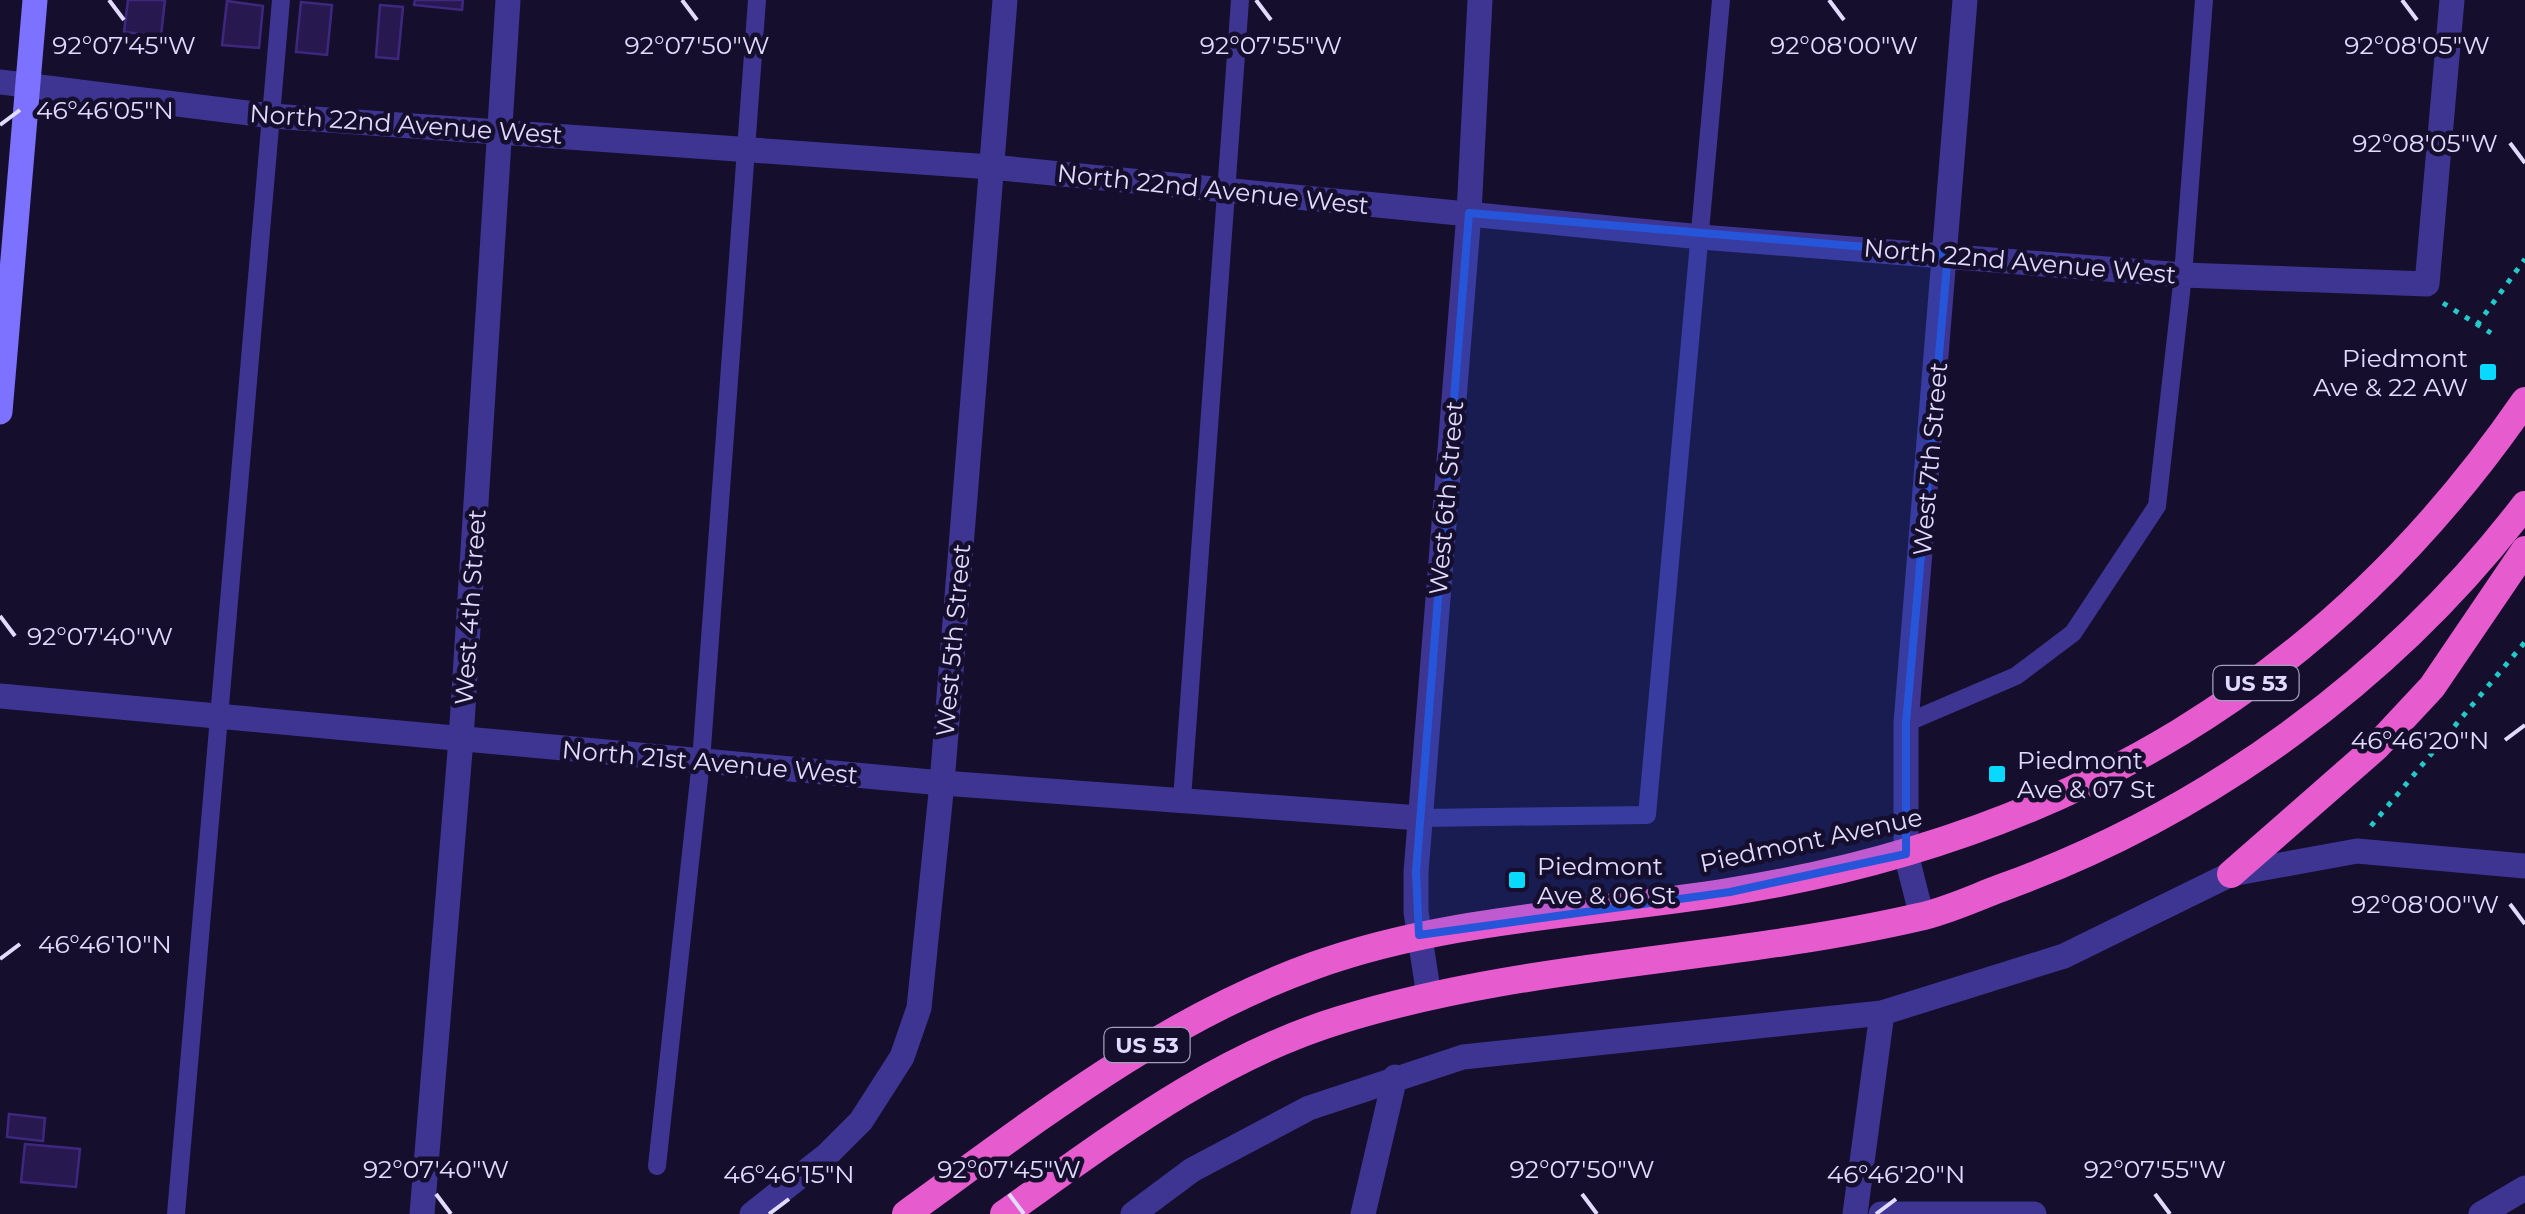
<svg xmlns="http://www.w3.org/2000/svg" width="2525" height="1214" font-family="Montserrat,sans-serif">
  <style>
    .building { fill: #271850; stroke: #3e287f; stroke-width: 2.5 }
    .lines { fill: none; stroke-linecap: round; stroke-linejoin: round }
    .path { stroke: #23cac9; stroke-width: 5; stroke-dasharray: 5 8; stroke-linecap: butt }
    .service { stroke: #3d3591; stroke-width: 18 }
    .minor { stroke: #3d3591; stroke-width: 25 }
    .tertiary { stroke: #3d3591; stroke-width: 25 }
    .secondary { stroke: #7d72ff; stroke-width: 25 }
    .trunk { stroke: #e65cce; stroke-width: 28 }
    .marked { fill: #2755da; fill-opacity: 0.2; stroke: #2755da; stroke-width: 8; stroke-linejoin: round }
    .ticks { fill: none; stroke: #e1dbff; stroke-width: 4 }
    .poi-dot { fill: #07d9ff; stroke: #150e2d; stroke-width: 4 }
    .labels { text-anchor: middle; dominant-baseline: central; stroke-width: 9; stroke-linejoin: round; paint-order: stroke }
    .shield { fill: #150e2d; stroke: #a49ec0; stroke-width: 2.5 }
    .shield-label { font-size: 22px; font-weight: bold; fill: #e1dbff }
    .street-label { font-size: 25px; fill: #e1dbff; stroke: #150e2d }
    .poi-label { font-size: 25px; fill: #e1dbff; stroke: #150e2d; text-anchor: start }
    .ticks-label { font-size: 25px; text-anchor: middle; fill: #e1dbff; stroke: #150e2d; stroke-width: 9; stroke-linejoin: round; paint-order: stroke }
  </style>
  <rect width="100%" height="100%" fill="#150e2d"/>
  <g class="building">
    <path d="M128 0H165L161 36 124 32Z"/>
    <path d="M415 0H463L462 10 414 5Z"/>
    <path d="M227 1 263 6 259 48 222 45Z"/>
    <path d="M301 2 332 5 327 55 296 52Z"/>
    <path d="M380 5 403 7 398 59 376 57Z"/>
    <path d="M9 1114 45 1118 43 1141 7 1137Z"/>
    <path d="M25 1144 80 1149 76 1187 21 1182Z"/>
  </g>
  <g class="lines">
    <g class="path">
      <path d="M2443 303 2491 333"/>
      <path d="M2477 325 2525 259"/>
      <path d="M2371 826 2525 642"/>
    </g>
    <g class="service">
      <path d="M1906 723 2016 676 2073 633 2157 506 2183 275 2204 0"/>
      <path d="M1182 799 1240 0"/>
      <path d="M1420 818 1647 815 1721 0"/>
      <path d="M657 1166 701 761 757 0"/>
      <path d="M176 1214 281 0"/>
    </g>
    <g class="minor">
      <path d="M0 82 272 116 991 167 1701 237 2183 275 2427 284 2452 0"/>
      <path d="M942 783 1420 818"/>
      <path d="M1922 917 1906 854V723L1965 0"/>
      <path d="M1429 996 1416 912V872L1469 213 1480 0"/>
      <path d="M422 1214 461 739 508 0"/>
      <path d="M1363 1214 1395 1077"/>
      <path d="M1855 1214 1882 1013"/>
      <path d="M1881 1214H2034"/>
      <path d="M2481 1214 2525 1188"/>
    </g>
    <g class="tertiary">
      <path d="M0 696 942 783"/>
      <path d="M752 1214 827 1155 861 1121 902 1057 919 1008 942 783 1005 0"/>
      <path d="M1133 1214 1192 1170 1309 1108 1463 1057 1882 1013 2064 956 2231 874 2357 851 2525 866"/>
    </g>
    <path class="secondary" d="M0 412 35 0"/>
    <g class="trunk">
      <path d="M2231 874 2376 747 2432 687 2525 550"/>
      <path d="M906 1214C1036 1120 1161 1021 1313 966 1446 918 1589 914 1728 892 2064 839 2331 683 2525 401"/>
      <path d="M1004 1214C1109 1140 1215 1058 1340 1020 1527 962 1729 961 1919 917 1947 911 1974 898 2001 888 2206 814 2392 679 2525 505"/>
    </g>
  </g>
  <path class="marked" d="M1469 213 1948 254 1906 723V854L1730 892 1419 935 1416 872Z"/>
  <path class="ticks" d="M109 0 124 20M682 0 697 20M1256 0 1271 20M1829 0 1844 20M2402 0 2417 20M0 125 20 110M2510 143 2525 163M0 616 15 636M2505 740 2525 725M2510 904 2525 924M0 959 20 944M436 1194 451 1214M1009 1194 1024 1214M1582 1194 1597 1214M2155 1194 2170 1214M769 1214 789 1199M1876 1214 1896 1199"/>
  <g class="poi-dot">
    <rect x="2478" y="362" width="20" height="20" rx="5"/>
    <rect x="1987" y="764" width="20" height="20" rx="5"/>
    <rect x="1507" y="870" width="20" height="20" rx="5"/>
  </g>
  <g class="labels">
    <g class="shield">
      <rect x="2213.5" y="666" width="85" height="34" rx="8"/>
      <rect x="1104.5" y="1028" width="85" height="34" rx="8"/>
    </g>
    <g class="shield-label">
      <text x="2256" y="683">US 53</text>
      <text x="1147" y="1045">US 53</text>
    </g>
    <g class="street-label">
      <text transform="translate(406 124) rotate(4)">North 22nd Avenue West</text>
      <text transform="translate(1213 189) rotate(6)">North 22nd Avenue West</text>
      <text transform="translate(2020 261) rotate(5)">North 22nd Avenue West</text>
      <text transform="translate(1930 459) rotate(-85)">West 7th Street</text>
      <text transform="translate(1446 498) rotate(-85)">West 6th Street</text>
      <text transform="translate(470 607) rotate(-86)">West 4th Street</text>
      <text transform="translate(953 640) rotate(-85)">West 5th Street</text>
      <text transform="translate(710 762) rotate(5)">North 21st Avenue West</text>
      <text transform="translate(1811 840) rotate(-12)">Piedmont Avenue</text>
    </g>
    <g class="poi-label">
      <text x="2468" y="358" text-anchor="end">Piedmont<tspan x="2468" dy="29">Ave &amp; 22 AW</tspan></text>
      <text x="2017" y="760">Piedmont<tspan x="2017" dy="29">Ave &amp; 07 St</tspan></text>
      <text x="1537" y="866">Piedmont<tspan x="1537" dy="29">Ave &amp; 06 St</tspan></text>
    </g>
  </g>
  <g class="ticks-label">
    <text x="124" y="54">92°07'45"W</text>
    <text x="697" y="54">92°07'50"W</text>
    <text x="1271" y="54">92°07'55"W</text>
    <text x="1844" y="54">92°08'00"W</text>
    <text x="2417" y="54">92°08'05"W</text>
    <text x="105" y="119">46°46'05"N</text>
    <text x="2425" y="152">92°08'05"W</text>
    <text x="100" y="645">92°07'40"W</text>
    <text x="2420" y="749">46°46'20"N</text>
    <text x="2425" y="913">92°08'00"W</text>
    <text x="105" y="953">46°46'10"N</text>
    <text x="436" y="1178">92°07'40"W</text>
    <text x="1009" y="1178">92°07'45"W</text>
    <text x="1582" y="1178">92°07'50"W</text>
    <text x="2155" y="1178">92°07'55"W</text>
    <text x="789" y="1183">46°46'15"N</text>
    <text x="1896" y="1183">46°46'20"N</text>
  </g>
</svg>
